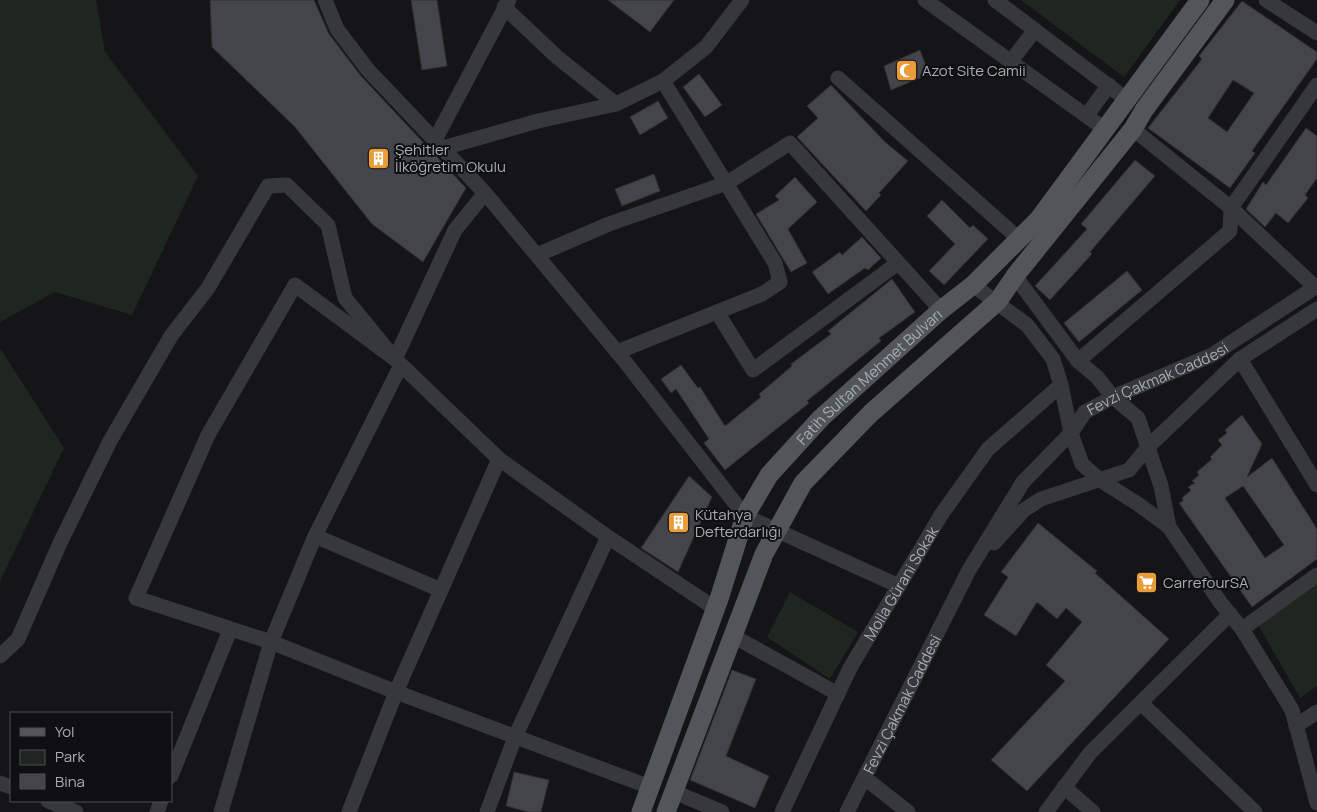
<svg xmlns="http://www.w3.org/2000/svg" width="1317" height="812" font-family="Manrope,sans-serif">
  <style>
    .green { fill: #1f2620 }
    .building { fill: #44454a; stroke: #2f2f33; fill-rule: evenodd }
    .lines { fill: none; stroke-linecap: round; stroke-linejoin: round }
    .minor { stroke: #36383c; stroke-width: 15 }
    .major { stroke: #52555a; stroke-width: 19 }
    .labels { text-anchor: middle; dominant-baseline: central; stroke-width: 4; stroke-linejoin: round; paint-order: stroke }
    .poi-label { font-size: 15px; fill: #a7aeb6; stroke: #101012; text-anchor: start }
    .street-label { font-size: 15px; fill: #a7aeb6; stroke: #101012 }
  </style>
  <rect width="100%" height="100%" fill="#151517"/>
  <g class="green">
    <path d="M0 0H96L105 52 198 176 132 315 55 292 0 322Z"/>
    <path d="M1021 0H1180L1124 77Z"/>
    <path d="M0 348 64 448 0 581Z"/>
    <path d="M1317 581V686L1300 698 1257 623Z"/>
    <path d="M790 592 858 632 830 679 767 637Z"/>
  </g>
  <g class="building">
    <path d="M210 0H314L329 34 361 76 466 188 423 262 372 224 295 127 212 47Z"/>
    <path d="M411 0H437L447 66 422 70Z"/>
    <path d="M608 0H674L650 32Z"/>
    <path d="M1242 1 1317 52V59L1252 151 1255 153 1230 188 1148 128 1202 59 1199 56ZM1233 80 1254 93 1227 132 1208 118Z"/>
    <path d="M920 50 929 74 891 90 884 66Z"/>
    <path d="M699 74 722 105 705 117 683 87Z"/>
    <path d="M831 85 885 142 908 161 879 193 881 195 866 211 797 137 818 118 807 106Z"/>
    <path d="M658 101 668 118 640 135 630 117Z"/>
    <path d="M1306 128 1317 136V178L1305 195 1308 198 1288 223 1276 213 1265 227 1246 209 1263 182 1266 185Z"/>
    <path d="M1135 160 1155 176 1090 252 1092 254 1050 300 1035 286 1087 229 1081 224Z"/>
    <path d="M654 174 660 191 622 206 615 189Z"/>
    <path d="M795 177 817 202 788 229 807 263 791 272 756 214 779 200 775 196Z"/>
    <path d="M942 200 970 228 973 225 988 239 944 285 929 271 955 244 927 216Z"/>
    <path d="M862 237 881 258 868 270 865 268 828 294 812 272 840 252 842 255Z"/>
    <path d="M1127 271 1142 290 1079 342 1064 323Z"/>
    <path d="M892 279 915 312 879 338 881 341 807 401 809 403 725 470 704 443 709 439 676 389 671 393 661 379 681 365 698 388 700 387 725 426 761 397 759 394 792 366 791 364 831 334 828 331Z"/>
    <path d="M1242 415 1262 444 1247 477 1272 458 1317 529V559L1252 607 1179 503 1183 501 1182 498 1191 490 1188 487 1195 483 1192 481 1199 475 1197 472 1212 459 1210 457 1222 445 1218 440 1227 433 1225 430ZM1243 486 1284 545 1265 558 1225 498Z"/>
    <path d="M689 476 712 497 678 572 641 548Z"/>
    <path d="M1038 523 1097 571 1095 573 1169 639 1027 791 991 760 1065 681 1046 665 1082 622 1066 608 1057 619 1037 602 1016 636 984 615 1008 577 1001 572Z"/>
    <path d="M732 670 756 679 726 756 769 776 755 808 690 780Z"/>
    <path d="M514 772 549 780 541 812H528L506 806Z"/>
  </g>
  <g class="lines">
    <g class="minor">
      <path d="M325 0 337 29 368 70 485 193 623 359 745 516 899 586"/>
      <path d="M925 0 1106 130"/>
      <path d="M995 0 1126 99"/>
      <path d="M1266 0 1317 33"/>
      <path d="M504 7 557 57 616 104"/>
      <path d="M1011 61 1035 30"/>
      <path d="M838 78 1019 239"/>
      <path d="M1087 115 1109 85"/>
      <path d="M1133 129 1231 208 1315 287"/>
      <path d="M435 140 509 0"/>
      <path d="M443 148 538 121 616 104 663 81 706 47 742 0"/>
      <path d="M537 255 609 224 727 183 790 143 941 310"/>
      <path d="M1015 276 1078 361 1097 377 1113 397 1138 418 1161 486 1169 527"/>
      <path d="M973 285 1027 325 1053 359 1061 385 1071 433 1082 464 1100 480 1138 504 1169 527 1220 602 1242 629 1292 710 1317 803"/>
      <path d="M717 312 753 370 898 263"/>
      <path d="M617 352 762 294 780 282 775 263 663 81"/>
      <path d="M1240 359 1317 485"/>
      <path d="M1078 361 1230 231 1231 208 1317 85"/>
      <path d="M315 536 441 590"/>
      <path d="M994 543 1024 510 1041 499 1129 470 1149 446 1240 359 1317 309"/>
      <path d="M1242 629 1317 575"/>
      <path d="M733 636 838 694"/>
      <path d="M0 656 18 639 60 543 110 441 171 336 208 288 268 186 287 185 328 225 345 298 395 359 455 230 485 193"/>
      <path d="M1141 703 1255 812"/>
      <path d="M1296 726 1317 712"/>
      <path d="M171 776 230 630"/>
      <path d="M866 779 908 812"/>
      <path d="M0 783 11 787"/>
      <path d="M650 787 396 692 271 642 136 598 208 435 295 285 395 359 499 459 608 537 716 609"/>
      <path d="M1064 787 1093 812"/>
      <path d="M674 792 722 812"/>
      <path d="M48 801 76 812"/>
      <path d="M157 812 161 801"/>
      <path d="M221 812 271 642 315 536 401 365"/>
      <path d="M349 812 396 692 499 459"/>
      <path d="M487 812 515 737 608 537"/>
      <path id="s1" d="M782 812 850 668 941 515 988 449 1061 385"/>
      <path id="s2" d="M847 812 969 570 1023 482 1071 433 1085 412 1113 397 1212 355 1317 286"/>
      <path d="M1046 812 1090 753 1230 614"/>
    </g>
    <g class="major">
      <path id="s3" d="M641 812 719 599 745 516 769 475 821 418 941 310 973 285 1039 219 1200 0"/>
      <path d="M666 812 764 554 803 483 871 413 998 301 1015 276 1133 129 1144 110 1225 0"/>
    </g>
  </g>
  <defs>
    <symbol id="mosque-square" viewBox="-11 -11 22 22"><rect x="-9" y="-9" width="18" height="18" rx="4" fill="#e99c3a" stroke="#101012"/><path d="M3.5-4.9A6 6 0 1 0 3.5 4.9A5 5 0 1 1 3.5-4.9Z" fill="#fff"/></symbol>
    <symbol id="building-square" viewBox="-11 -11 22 22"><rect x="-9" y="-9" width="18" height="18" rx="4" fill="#e99c3a" stroke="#101012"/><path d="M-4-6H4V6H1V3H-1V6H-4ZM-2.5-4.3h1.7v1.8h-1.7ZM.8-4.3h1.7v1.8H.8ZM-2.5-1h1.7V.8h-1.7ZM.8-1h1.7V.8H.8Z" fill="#fff"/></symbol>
    <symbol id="supermarket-square" viewBox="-11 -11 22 22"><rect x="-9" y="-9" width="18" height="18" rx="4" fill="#e99c3a" stroke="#101012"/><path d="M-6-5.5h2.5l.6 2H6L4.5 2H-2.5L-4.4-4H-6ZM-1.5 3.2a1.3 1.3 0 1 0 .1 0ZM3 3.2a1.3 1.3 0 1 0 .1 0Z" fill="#fff"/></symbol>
  </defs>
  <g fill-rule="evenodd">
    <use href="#mosque-square" x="894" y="58" width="25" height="25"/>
    <use href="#building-square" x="366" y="146" width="25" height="25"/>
    <use href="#building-square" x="666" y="510" width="25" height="25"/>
    <use href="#supermarket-square" x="1134" y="570" width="25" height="25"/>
  </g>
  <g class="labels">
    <g class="poi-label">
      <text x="922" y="70">Azot Site Camii</text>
      <text x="395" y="149">Şehitler<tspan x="395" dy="17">İlköğretim Okulu</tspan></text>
      <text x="695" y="514">Kütahya<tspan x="695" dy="17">Defterdarlığı</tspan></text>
      <text x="1163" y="582">CarrefourSA</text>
    </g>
    <g class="street-label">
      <text stroke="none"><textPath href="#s3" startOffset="502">Fatih Sultan Mehmet Bulvarı</textPath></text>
      <text stroke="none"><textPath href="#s2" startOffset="548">Fevzi Çakmak Caddesi</textPath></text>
      <text stroke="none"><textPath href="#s1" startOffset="258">Molla Gürani Sokak</textPath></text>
      <text stroke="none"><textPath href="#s2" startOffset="121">Fevzi Çakmak Caddesi</textPath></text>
    </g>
  </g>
  <rect x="10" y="712" width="162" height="90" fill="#101012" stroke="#4c4f54"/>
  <rect x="20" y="728" width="25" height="8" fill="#52555a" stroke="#4c4f54"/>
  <text x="55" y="737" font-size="15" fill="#a7aeb6">Yol</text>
  <rect x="20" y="750" width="25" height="15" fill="#1f2620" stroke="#4c4f54"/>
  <text x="55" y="762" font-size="15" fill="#a7aeb6">Park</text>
  <rect x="20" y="774" width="25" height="15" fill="#44454a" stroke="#4c4f54"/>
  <text x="55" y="787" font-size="15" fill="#a7aeb6">Bina</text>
</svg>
